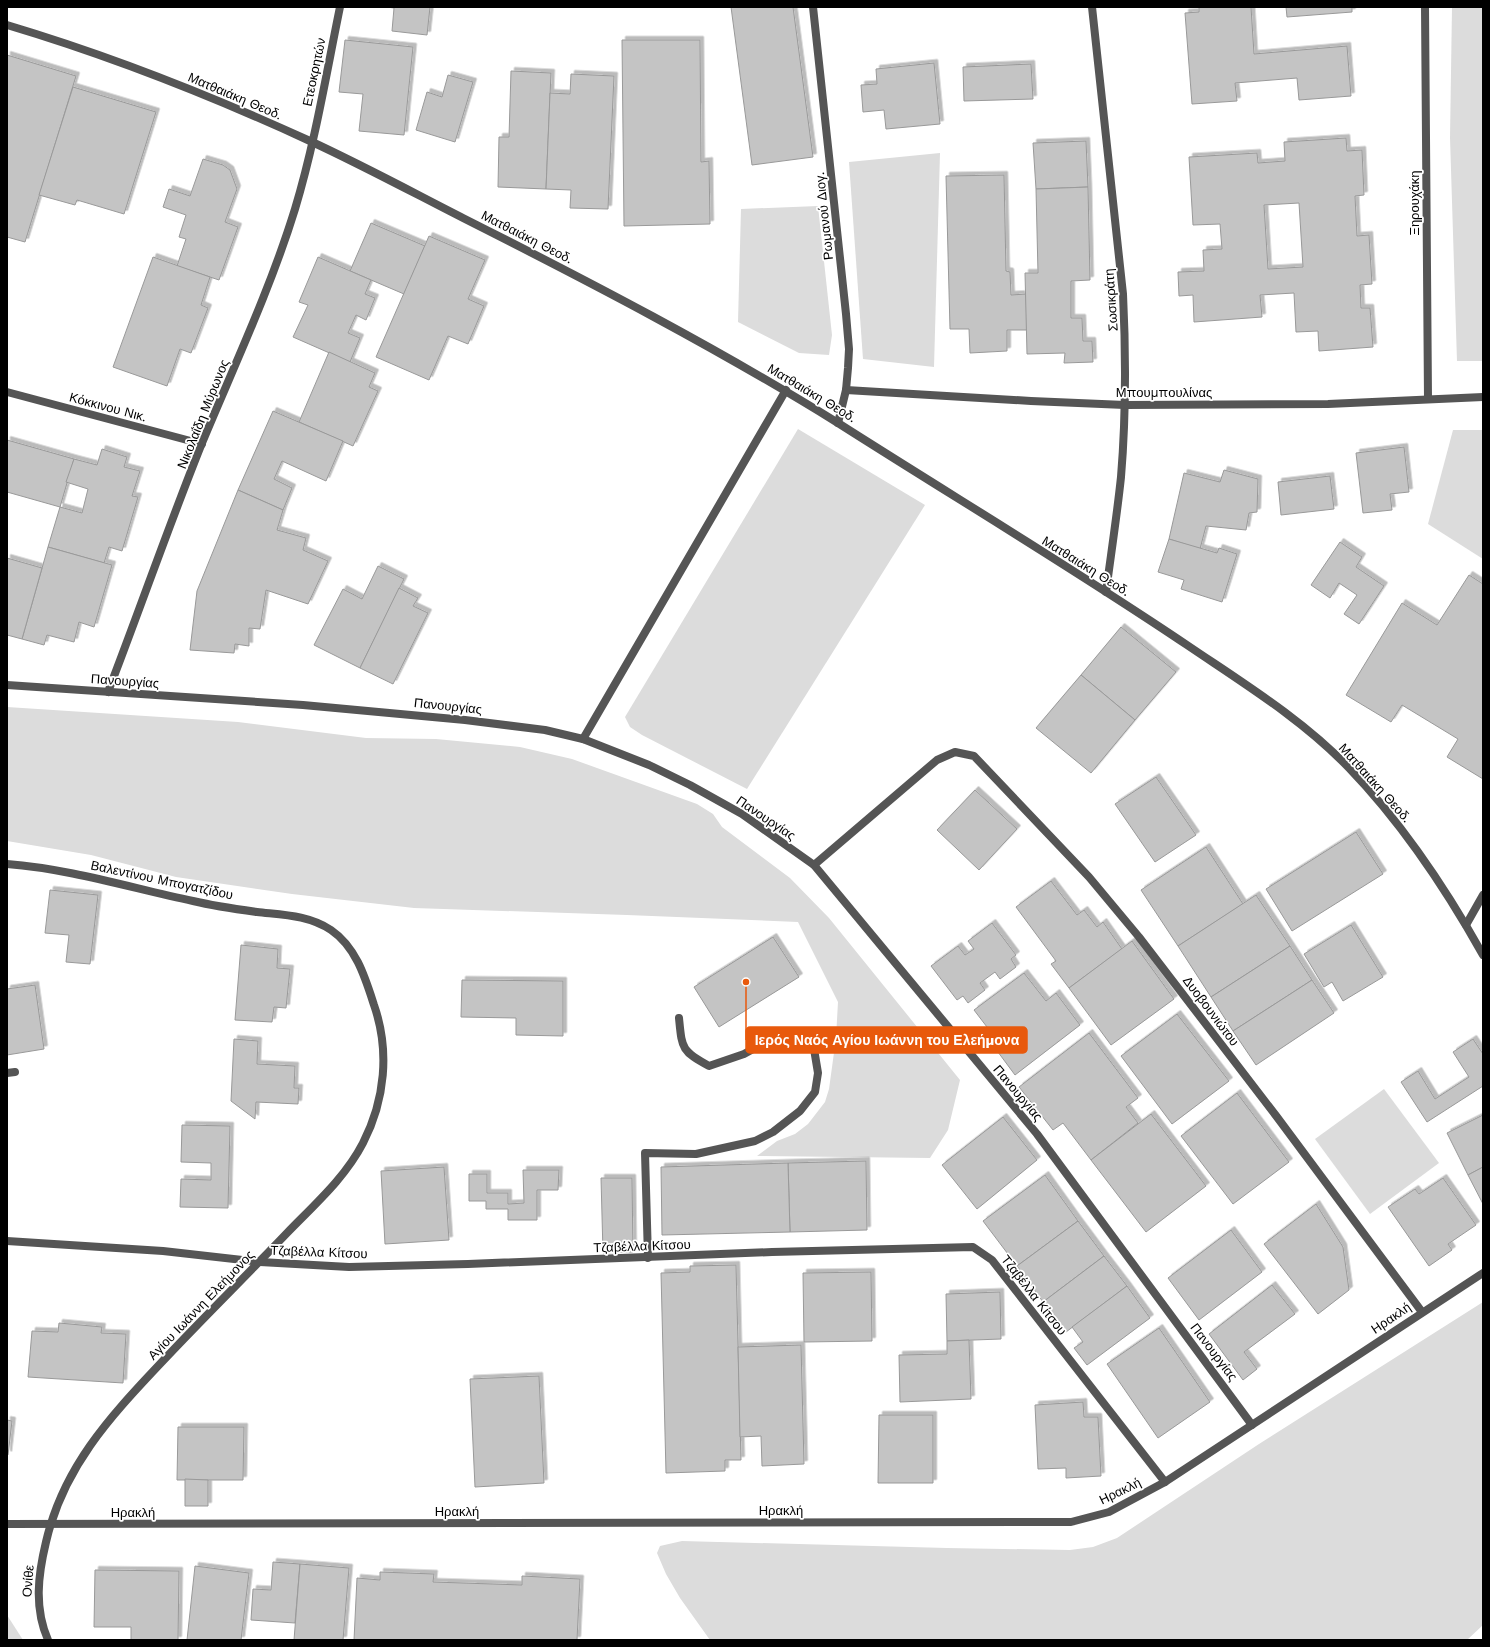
<svg xmlns="http://www.w3.org/2000/svg" width="1490" height="1647" font-family="'Work Sans',sans-serif">
  <style>
    .green { fill: #dcdcdc }
    .building { fill: #c4c4c4; stroke: #999; fill-rule: evenodd; filter: url(#shadow) }
    .lines { fill: none; stroke-linecap: round; stroke-linejoin: round }
    .lane { stroke: #555; stroke-width: 8 }
    .street { stroke: #555; stroke-width: 8 }
    .labels { text-anchor: middle; dominant-baseline: central; stroke-width: 3.5; stroke-linejoin: round; paint-order: stroke }
    .street-label { font-size: 13px; fill: #000; stroke: #fff }
    .leader { fill: none; stroke: #e8590c; stroke-width: 1.5 }
    .callout-dot { fill: #e8590c; stroke: #fff; stroke-width: 1.5 }
    .callout { fill: #e8590c; stroke: #e8590c; stroke-width: 1.5 }
    .callout-label { font-size: 14px; text-anchor: middle; font-weight: bold; fill: #fff }
  </style>
  <defs>
    <filter id="shadow"><feDropShadow dx="3.5" dy="-3.5" stdDeviation="0" flood-color="#0004"/></filter>
  </defs>
  <rect width="100%" height="100%" fill="#fff"/>
  <g class="green">
    <path d="M1452 7H1483V361H1457L1450 138Z"/>
    <path d="M940 153 934 367 863 359 849 162Z"/>
    <path d="M818 206 832 335 829 355 799 353 738 322 741 209Z"/>
    <path d="M798 429 925 505 747 789 642 735 630 727 625 717Z"/>
    <path d="M1453 430H1483V559L1428 524Z"/>
    <path d="M7 707 238 722 366 738 436 739 520 747 572 759 697 804 713 814 722 827 790 878 829 918 960 1080 948 1130 930 1158 757 1156 777 1141 795 1134 808 1124 825 1102 829 1089 836 1038 838 1002 798 922 627 915 414 908 292 894 176 877 91 855 7 841Z"/>
    <path d="M1384 1089 1439 1163 1370 1214 1315 1139Z"/>
    <path d="M1483 1302V1625L1467 1640H710L680 1598 666 1574 657 1553 660 1546 682 1541 947 1548 1070 1550 1093 1547 1117 1538 1259 1444Z"/>
    <path d="M7 1615 23 1640H7Z"/>
  </g>
  <g class="building">
    <path d="M387 7H430L427 35 392 31 394 8Z"/>
    <path d="M731 7H793L813 157 752 165Z"/>
    <path d="M1199 7H1251L1254 54 1347 46 1351 96 1299 100 1297 78 1235 83 1237 101 1192 104 1185 13 1199 12Z"/>
    <path d="M1286 7H1352V12L1287 17Z"/>
    <path d="M345 40 413 47 404 135 359 131 363 94 339 92Z"/>
    <path d="M622 40H700L701 162 709 161 710 224 624 226Z"/>
    <path d="M7 55 76 76 25 242 7 237Z"/>
    <path d="M934 63 940 124 886 129 884 110 863 112 861 85 877 84 876 69Z"/>
    <path d="M1031 64 1033 99 964 101 963 67Z"/>
    <path d="M511 71 551 73 546 189 498 187 499 137H509Z"/>
    <path d="M571 74 614 76 608 209 570 208 571 190 546 189 550 93 570 94Z"/>
    <path d="M448 75 473 82 455 142 416 130 427 92 442 97Z"/>
    <path d="M73 87 156 112 124 214 77 200 75 205 39 195Z"/>
    <path d="M1346 138 1347 151 1362 150 1364 195 1355 196 1357 236 1369 235 1372 284 1360 285 1361 308H1370L1373 347 1319 351 1318 331 1296 332 1294 293 1260 295 1262 317 1194 322 1193 295 1179 296 1178 272 1204 271 1203 250 1222 249 1220 224 1193 225 1189 157 1257 153 1258 163 1285 161 1284 142ZM1299 203 1303 267 1268 269 1264 205Z"/>
    <path d="M1086 141 1088 187 1036 189 1033 143Z"/>
    <path d="M203 159 223 165 230 170 237 189 225 222 238 227 219 280 177 266 186 239 179 237 186 215 163 207 169 189 190 196Z"/>
    <path d="M1004 175 1006 271 1010 272 1011 295 1026 294 1027 330H1007V351L970 353 969 329H950L946 176Z"/>
    <path d="M1088 187 1090 280 1071 281V318H1082L1083 341H1092L1093 362 1064 363 1065 353 1027 354 1025 273H1038L1036 189Z"/>
    <path d="M371 223 425 246 404 294 350 271Z"/>
    <path d="M429 236 485 260 468 299 484 306 468 344 448 336 429 380 376 357Z"/>
    <path d="M153 257 210 277 201 305 208 308 191 353 180 349 167 386 113 367Z"/>
    <path d="M318 257 371 280 365 294 375 298 366 320 356 315 348 333 360 338 350 362 293 337 308 305 299 302Z"/>
    <path d="M329 352 375 373 369 387 378 391 353 446 299 422Z"/>
    <path d="M273 411 343 441 326 481 282 461 274 479 292 488 283 510 238 490Z"/>
    <path d="M7 440 74 459 60 507 7 492Z"/>
    <path d="M1404 447 1409 492 1390 494 1392 510 1363 513 1356 453Z"/>
    <path d="M102 449 127 457 124 467 140 471 132 496 138 497 122 551 109 547 104 563 48 547 60 507 82 513 88 489 66 482 74 459 97 465Z"/>
    <path d="M1224 470 1258 479 1257 512 1249 513 1246 530 1206 526 1200 549 1169 539 1184 473 1220 482Z"/>
    <path d="M1330 476 1334 509 1281 515 1278 482Z"/>
    <path d="M238 490 283 510 277 530 306 538 303 550 328 561 308 604 266 590 260 629 249 628V646L235 644 234 653 190 650 197 591Z"/>
    <path d="M1169 539 1217 553 1219 548 1237 554 1222 602 1181 589 1184 580 1158 572Z"/>
    <path d="M1340 542 1362 557 1356 567 1384 586 1359 624 1344 614 1357 595 1339 583 1330 598 1311 585Z"/>
    <path d="M48 547 112 565 94 627 79 622 74 642 47 635 44 645 22 639Z"/>
    <path d="M7 558 42 568 22 639 7 635Z"/>
    <path d="M378 566 404 579 360 668 314 645 343 589 362 599Z"/>
    <path d="M1469 575 1483 584V779L1447 757 1458 739 1402 705 1391 722 1346 695 1402 603 1437 625Z"/>
    <path d="M399 588 418 598 413 606 428 613 393 684 360 668Z"/>
    <path d="M1121 627 1176 672 1135 720 1081 675Z"/>
    <path d="M1081 675 1135 720 1091 773 1036 728Z"/>
    <path d="M1156 777 1196 835 1155 862 1115 804Z"/>
    <path d="M975 790 1017 829 979 870 937 830Z"/>
    <path d="M1356 832 1383 874 1292 931 1266 889Z"/>
    <path d="M1206 847 1243 904 1178 946 1141 890Z"/>
    <path d="M1051 881 1077 915 1084 910 1097 927 1103 922 1122 949 1069 988 1051 964 1056 961 1016 907Z"/>
    <path d="M50 890 98 895 90 964 66 962 69 935 45 933Z"/>
    <path d="M1256 895 1290 946 1211 997 1178 946Z"/>
    <path d="M992 923 1016 955 1011 959 1016 967 1000 979 995 972 980 983 985 990 968 1003 963 996 957 1000 931 966 958 946 965 955 974 949 968 941Z"/>
    <path d="M1351 925 1383 977 1343 1001 1332 982 1324 987 1304 954Z"/>
    <path d="M773 937 799 977 719 1027 694 987Z"/>
    <path d="M1132 941 1174 999 1111 1045 1069 988Z"/>
    <path d="M241 945 278 949 277 968 290 969 286 1008 274 1007 272 1022 235 1020Z"/>
    <path d="M1290 946 1312 980 1233 1031 1211 997Z"/>
    <path d="M1024 973 1046 1001 1056 993 1080 1025 1015 1075 995 1048 1000 1044 974 1010Z"/>
    <path d="M462 980 563 981V1036L516 1035V1018L461 1017Z"/>
    <path d="M1312 980 1334 1013 1256 1065 1233 1031Z"/>
    <path d="M35 985 44 1049 7 1055V989Z"/>
    <path d="M1177 1014 1229 1081 1172 1124 1121 1056Z"/>
    <path d="M1089 1033 1138 1098 1126 1107 1138 1123 1091 1160 1063 1123 1053 1130 1019 1087Z"/>
    <path d="M234 1039 258 1041 257 1064 295 1066 294 1088H299L298 1104 256 1102 255 1119 231 1101Z"/>
    <path d="M1473 1039 1483 1054V1086L1427 1122 1401 1082 1418 1071 1435 1099 1469 1077 1453 1052Z"/>
    <path d="M1237 1093 1289 1162 1233 1204 1181 1136Z"/>
    <path d="M1151 1114 1206 1186 1146 1232 1091 1160Z"/>
    <path d="M1483 1115V1167L1468 1175 1447 1133Z"/>
    <path d="M1003 1117 1037 1160 977 1209 942 1165Z"/>
    <path d="M182 1125 230 1126 228 1208 180 1207 181 1179 211 1180V1163L181 1162Z"/>
    <path d="M866 1161 867 1230 790 1232 788 1163Z"/>
    <path d="M788 1163 790 1232 662 1235 661 1167Z"/>
    <path d="M444 1167 449 1240 385 1244 381 1171Z"/>
    <path d="M1483 1167V1204L1468 1175Z"/>
    <path d="M523 1170H559L558 1190H537V1220H508V1209H486V1201H469V1174H487V1193H508V1204L524 1203Z"/>
    <path d="M1045 1175 1078 1221 1017 1266 983 1221Z"/>
    <path d="M601 1178H632L633 1252 603 1253Z"/>
    <path d="M1443 1178 1476 1225 1448 1244 1452 1250 1429 1266 1388 1207 1415 1189 1419 1194Z"/>
    <path d="M1316 1204 1343 1247 1349 1290 1318 1314 1264 1244Z"/>
    <path d="M1078 1221 1104 1256 1043 1302 1017 1266Z"/>
    <path d="M1231 1230 1262 1272 1199 1320 1168 1278Z"/>
    <path d="M1104 1256 1127 1286 1066 1332 1043 1302Z"/>
    <path d="M736 1265 741 1460H725V1471L666 1473 661 1273 690 1272V1266Z"/>
    <path d="M871 1272 872 1341 804 1342 803 1273Z"/>
    <path d="M1272 1285 1295 1314 1244 1352 1257 1369 1243 1380 1209 1334Z"/>
    <path d="M1127 1286 1150 1318 1087 1365 1074 1348 1083 1342 1072 1327Z"/>
    <path d="M1000 1292 1001 1339 947 1341 946 1294Z"/>
    <path d="M59 1323 102 1327 101 1333 126 1334 123 1383 28 1377 32 1331 58 1332Z"/>
    <path d="M1159 1328 1210 1402 1158 1438 1107 1364Z"/>
    <path d="M969 1340 971 1399 900 1402 899 1355 947 1354V1341Z"/>
    <path d="M801 1345 804 1464 762 1466 761 1436 740 1437 738 1347Z"/>
    <path d="M539 1376 544 1483 475 1487 470 1379Z"/>
    <path d="M1083 1402 1084 1417H1098L1101 1476 1066 1478V1468L1038 1469 1035 1405Z"/>
    <path d="M879 1415H933V1483H878Z"/>
    <path d="M7 1420 12 1421 8 1455 7 1454Z"/>
    <path d="M178 1427H244L243 1480H177Z"/>
    <path d="M185 1479 208 1480V1506H185Z"/>
    <path d="M273 1562 300 1564 295 1623 251 1620 253 1589 271 1590Z"/>
    <path d="M300 1564 349 1568 343 1640H294Z"/>
    <path d="M195 1566 249 1573 241 1640H187Z"/>
    <path d="M95 1570 179 1571 178 1640H131V1627H94Z"/>
    <path d="M380 1572 434 1574 433 1582 522 1585V1576L580 1579 577 1640H354L357 1578 380 1580Z"/>
  </g>
  <g class="lines">
    <path class="lane" d="M648 1258 645 1153 696 1154 755 1141 773 1132 800 1111 815 1092 818 1073 814 1049 806 1034 775 1037 744 1054 709 1066C681 1051 682 1048 679 1018"/>
    <g class="street">
      <path d="M813 7 846 314 849 349 848 368 846 390 838 423"/>
      <path d="M1092 7 1123 294C1126 355 1126 416 1121 477 1117 515 1111 554 1106 592"/>
      <path d="M1425 7 1428 399"/>
      <path d="M7 25C111 56 212 96 310 141 362 165 412 192 463 218 590 282 717 348 838 423 954 497 1073 568 1187 645 1243 683 1302 719 1349 768 1402 823 1446 889 1483 955"/>
      <path d="M846 390 1031 401 1125 405 1328 404 1483 397"/>
      <path d="M7 392 202 444"/>
      <path d="M7 685 303 705 465 720 545 730 583 739 649 765 690 785 742 814 814 865 1037 1134 1252 1425"/>
      <path d="M108 692C140 609 169 525 202 443 234 366 270 290 295 209 315 143 326 75 340 7"/>
      <path d="M583 739 786 390"/>
      <path d="M7 864C71 869 131 888 193 901 214 906 235 909 257 912 283 915 308 915 331 930 356 947 365 977 374 1005 390 1051 385 1100 363 1143 345 1178 314 1205 287 1233 245 1277 201 1320 159 1365 109 1418 63 1468 46 1542 38 1575 34 1608 48 1640"/>
      <path d="M814 865 937 760 955 752 974 756 1089 877 1139 937 1277 1117 1422 1312"/>
      <path d="M1466 925 1483 895"/>
      <path d="M7 1073 15 1072"/>
      <path d="M7 1241 163 1251 260 1262 349 1267 468 1264 772 1252 973 1247 992 1260 1165 1482"/>
      <path d="M7 1524 1071 1522 1109 1512 1165 1482 1483 1273"/>
    </g>
  </g>
  <g class="labels">
    <g class="street-label">
      <text transform="translate(314 72) rotate(-78)">Ετεοκρητών</text>
      <text transform="translate(235 96) rotate(23)">Ματθαιάκη Θεοδ.</text>
      <text transform="translate(1414 203) rotate(-90)">Ξηρουχάκη</text>
      <text transform="translate(824 216) rotate(-96)">Ρωμανού Διογ.</text>
      <text transform="translate(527 237) rotate(27)">Ματθαιάκη Θεοδ.</text>
      <text transform="translate(1111 300) rotate(-94)">Σωσικράτη</text>
      <text x="1164" y="392">Μπουμπουλίνας</text>
      <text transform="translate(812 393) rotate(31)">Ματθαιάκη Θεοδ.</text>
      <text transform="translate(108 407) rotate(15)">Κόκκινου Νικ.</text>
      <text transform="translate(203 414) rotate(-68)">Νικολαΐδη Μύρωνος</text>
      <text transform="translate(1086 566) rotate(32)">Ματθαιάκη Θεοδ.</text>
      <text transform="translate(125 681) rotate(4)">Πανουργίας</text>
      <text transform="translate(448 706) rotate(6)">Πανουργίας</text>
      <text transform="translate(1375 783) rotate(48)">Ματθαιάκη Θεοδ.</text>
      <text transform="translate(766 818) rotate(34)">Πανουργίας</text>
      <text transform="translate(162 880) rotate(12)">Βαλεντίνου Μπογατζίδου</text>
      <text transform="translate(1211 1011) rotate(53)">Δυοβουνιώτου</text>
      <text transform="translate(1018 1093) rotate(50)">Πανουργίας</text>
      <text transform="translate(642 1246) rotate(-2)">Τζαβέλλα Κίτσου</text>
      <text transform="translate(319 1252) rotate(2)">Τζαβέλλα Κίτσου</text>
      <text transform="translate(1034 1295) rotate(52)">Τζαβέλλα Κίτσου</text>
      <text transform="translate(201 1305) rotate(-46)">Αγίου Ιωάννη Ελεήμονος</text>
      <text transform="translate(1391 1318) rotate(-34)">Ηρακλή</text>
      <text transform="translate(1214 1352) rotate(53)">Πανουργίας</text>
      <text transform="translate(1120 1491) rotate(-26)">Ηρακλή</text>
      <text x="781" y="1510">Ηρακλή</text>
      <text x="457" y="1511">Ηρακλή</text>
      <text x="133" y="1512">Ηρακλή</text>
      <text transform="translate(28 1581) rotate(-86)">Ονίθε</text>
    </g>
  </g>
  <path class="leader" d="M746 982L746 1040"/>
  <circle class="callout-dot" cx="746" cy="982" r="4"/>
  <rect class="callout" x="746" y="1027" width="281" height="26" rx="4"/>
  <g class="callout-label">
    <text x="887" y="1045">Ιερός Ναός Αγίου Ιωάννη του Ελεήμονα</text>
  </g>
  <rect width="1490" height="1647" fill="none" stroke="#000000" stroke-width="16"/>
</svg>
